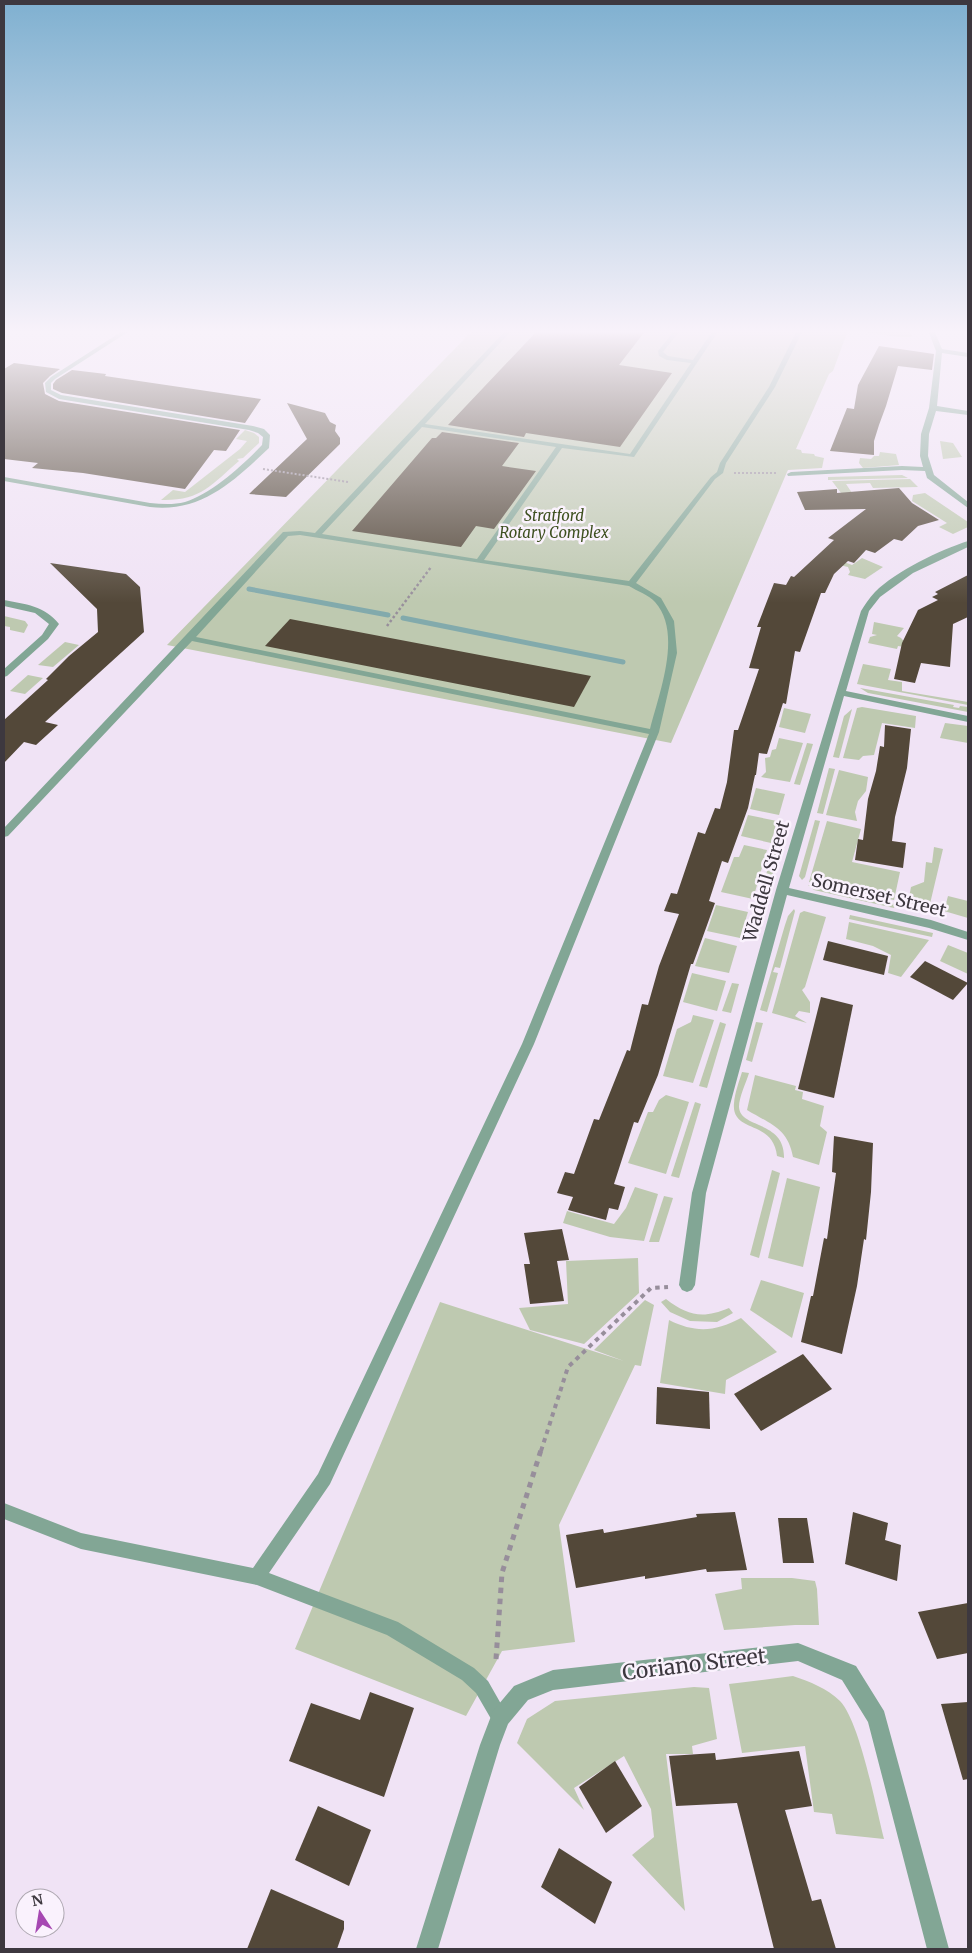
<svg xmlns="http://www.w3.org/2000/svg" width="972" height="1953" font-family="Merriweather,serif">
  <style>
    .green { fill: #bec9b0 }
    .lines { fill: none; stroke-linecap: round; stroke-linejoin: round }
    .stream { stroke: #82aaac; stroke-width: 5 }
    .building { fill: #534839 }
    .path-far3 { stroke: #978e9b; stroke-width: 2; stroke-dasharray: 2 2; stroke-linecap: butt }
    .path-far2 { stroke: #978e9b; stroke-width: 2.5; stroke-dasharray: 2.5 2.5; stroke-linecap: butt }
    .path-far1 { stroke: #978e9b; stroke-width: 4; stroke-dasharray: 4.5 4.5; stroke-linecap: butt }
    .path { stroke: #978e9b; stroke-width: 5; stroke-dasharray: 5.5 5.5; stroke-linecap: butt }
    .service { fill: #82a695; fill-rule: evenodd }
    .minor { fill: #82a695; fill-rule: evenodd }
    .labels { text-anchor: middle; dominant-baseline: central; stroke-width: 5; stroke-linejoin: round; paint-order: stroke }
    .far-park-label { font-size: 15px; font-style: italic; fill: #3e5020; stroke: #faf2fd }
    .street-label { font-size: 18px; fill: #3d383f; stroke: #faf2fd }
    .near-street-label { font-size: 21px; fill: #3d383f; stroke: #faf2fd }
  </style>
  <rect width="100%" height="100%" fill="#f0e3f5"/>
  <g class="green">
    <path d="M473 330H848L833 371 829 374 796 449 801 450 802 453 814 454 815 456 824 458 822 468 788 470 787 472 671 743 167 645Z"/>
    <path d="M850 330H909L912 337H898Z"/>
    <path d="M245 430 254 433 259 437V443L243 458 237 459 239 461C211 485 201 501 161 500L173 490 185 492 240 449 247 441 236 439Z"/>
    <path d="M940 441 953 443 962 457 943 459Z"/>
    <path d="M880 452 896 454 899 465 863 468 859 463 860 458 871 459 874 456H879Z"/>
    <path d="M902 475 908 478 828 480V477Z"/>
    <path d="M910 479 918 487 873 488 870 483 846 484 852 493H841L832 481Z"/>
    <path d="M925 493 968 522V527L953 534 939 527 947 523 912 501 913 495Z"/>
    <path d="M862 558 883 567 865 579 848 575 850 572 848 567 835 564 839 560 852 565Z"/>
    <path d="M4 616 25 621 28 625 24 633 10 630V627L4 626Z"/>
    <path d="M874 622 904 628 897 636 901 638 910 648 898 646 897 649 868 643 870 637 877 635 872 634Z"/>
    <path d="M65 642 79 645 53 667 38 665Z"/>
    <path d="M863 664 891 669 888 680 902 682V691L968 702V705L857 684Z"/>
    <path d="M28 675 43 678 25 694 10 691Z"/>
    <path d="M860 688 954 705 953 707 959 708 960 706 968 707V712L868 693Z"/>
    <path d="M862 707 916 716 915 728 882 723 874 755 863 756 859 760 843 758 857 708Z"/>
    <path d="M784 708 811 714 805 733 779 727Z"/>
    <path d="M852 709 839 758 833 757 844 716Z"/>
    <path d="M945 723 968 726V743L940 738Z"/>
    <path d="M779 738 803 743 790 782 761 777 766 772 765 758 770 757 772 750 776 749Z"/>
    <path d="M807 743 813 744 800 785 794 784Z"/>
    <path d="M829 768 835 769 823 814 817 813Z"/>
    <path d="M839 770 868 777 866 791 858 801 855 812 857 821 826 815Z"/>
    <path d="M756 788 785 794 779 815 750 809Z"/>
    <path d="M748 815 777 821 771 843 741 836Z"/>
    <path d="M815 820 820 821 805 877 802 880 799 876Z"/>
    <path d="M827 821 861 829 852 862 900 872 894 900 809 882Z"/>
    <path d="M744 845 767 850 753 899 721 892 734 857H739Z"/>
    <path d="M934 847 943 849 929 908 908 903 911 887 924 882 926 862 932 863Z"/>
    <path d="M774 850 779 852 765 901 758 899Z"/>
    <path d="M808 885 895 904 894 908 814 890Z"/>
    <path d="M948 896 968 901V918L944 911Z"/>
    <path d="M716 905 748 912 740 938 707 931Z"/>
    <path d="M794 909 795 911 780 968 775 967 773 972 778 973 767 1012 760 1010 785 925 788 916Z"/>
    <path d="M804 911 826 917 805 987 802 990 810 1002V1013L799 1011 795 1016 807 1023 772 1013 800 913Z"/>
    <path d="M850 915 933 933 932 937 849 919Z"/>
    <path d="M849 922 929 940 901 977 888 973 891 955 873 946 846 939Z"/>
    <path d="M705 938 737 946 729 973 695 966Z"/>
    <path d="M948 945 968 953V974L940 961Z"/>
    <path d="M692 973 726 981 717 1011 683 1002Z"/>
    <path d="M732 983 739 984 731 1013 722 1011Z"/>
    <path d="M693 1015 714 1020 693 1083 663 1076 677 1029 691 1022Z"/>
    <path d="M720 1022 726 1024 707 1088 699 1086Z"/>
    <path d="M756 1022 763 1023 752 1062 746 1060Z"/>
    <path d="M742 1072 749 1073C746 1083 739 1097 739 1107 740 1129 785 1120 784 1158L777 1156C773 1119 731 1134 734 1103 735 1092 739 1082 742 1072Z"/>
    <path d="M755 1075 796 1086 795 1090 803 1092 802 1099 824 1106 820 1126 827 1132 819 1165 793 1157C788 1128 770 1124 747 1110Z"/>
    <path d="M666 1095 689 1102 666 1174 628 1163 648 1112H653L659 1100Z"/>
    <path d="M695 1102 701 1104 679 1178 671 1176Z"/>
    <path d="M772 1170 780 1173 759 1258 750 1255Z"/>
    <path d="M787 1178 820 1187 803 1267 768 1258Z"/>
    <path d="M635 1187 658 1194 644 1241 610 1237 563 1223 567 1211 614 1224 626 1208Z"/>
    <path d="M664 1196 673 1198 659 1242H649Z"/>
    <path d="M638 1258 639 1293 584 1344 530 1330 519 1308 568 1304 566 1261Z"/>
    <path d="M761 1280 804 1293 792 1338 750 1310Z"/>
    <path d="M666 1299C688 1316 703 1319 729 1308L733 1313 717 1322 690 1321 670 1312 661 1302Z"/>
    <path d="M645 1300 654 1305 641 1366 635 1365 559 1525 575 1642 502 1651 466 1716 295 1649 440 1302 624 1361 594 1350Z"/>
    <path d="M741 1318 777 1352 726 1380 725 1394 660 1383 669 1320C695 1333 715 1332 741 1318Z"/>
    <path d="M741 1578H792L815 1581 817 1589 819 1625H795L724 1630 715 1594 742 1589Z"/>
    <path d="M793 1676C810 1682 827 1688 840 1701 860 1722 876 1808 884 1839L836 1834 832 1814 814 1812 805 1746 742 1753 729 1684Z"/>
    <path d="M694 1687 709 1688 717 1739 692 1746 693 1754H666L685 1911 632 1855 654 1837 651 1809 624 1756 574 1788 584 1810 517 1743 527 1719 555 1701Z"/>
  </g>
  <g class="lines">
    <g class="stream">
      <path d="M249 589 388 615"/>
      <path d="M403 618 623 662"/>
    </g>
  </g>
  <g class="building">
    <path d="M538 330H646L619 365 672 373 620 447 526 433 524 437 448 425Z"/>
    <path d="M879 346 934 354 932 370 898 366 886 406 879 425 874 441V455L830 451 847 408 854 409 858 385Z"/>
    <path d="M14 363 60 369 50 376 43 383 45 394 59 401 240 430 226 451 214 450 185 489 83 473 32 468 38 463 4 459V369Z"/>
    <path d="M72 370 106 374 105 376 261 399 245 423 62 393 53 389V384L56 380Z"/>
    <path d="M287 403 325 413 330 422 336 425 335 431 340 438V444L286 497 249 494 307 439Z"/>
    <path d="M442 432 519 443 502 466 536 471 494 529 476 526 461 547 352 531 432 438H436Z"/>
    <path d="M899 488 912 503 939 520 918 526 902 541 894 539 875 553 866 550 854 563 848 561 834 574 825 593H821L800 652 795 651 786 704 783 703 767 754 759 753 756 775H755L748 808 728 863 722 861 709 901 715 903 693 964H691L658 1075 638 1123 634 1122 614 1184 625 1187 618 1210 609 1208 606 1220 568 1210 573 1197 557 1193 565 1172 574 1174 594 1119 599 1120 627 1050 630 1051 642 1004 648 1005 659 966 679 914 664 911 671 893 677 894 698 832 705 834 715 808 720 809 727 782 734 730H738L759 669 749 668 761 627H757L774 583 786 585 791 576 794 577 834 540 828 538 866 509 805 510 797 492 837 489V493Z"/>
    <path d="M50 563 126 574 140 587 144 632 45 722 58 725 36 745 24 742 4 763V720L48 680 46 679 69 656 98 632 97 609Z"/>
    <path d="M968 575V617L953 624 950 667 921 663 915 683 894 679 902 643 918 610 938 600 932 597 938 594 935 592Z"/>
    <path d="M290 619 591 676 574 707 265 646Z"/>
    <path d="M885 725 911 729 907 768 895 817 892 841 906 843 903 868 855 860 858 839 863 840 868 799 876 771 880 746 884 747Z"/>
    <path d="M828 941 888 956 884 975 823 960Z"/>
    <path d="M925 961 968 983 953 1000 910 977Z"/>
    <path d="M821 997 853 1005 834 1098 798 1089Z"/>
    <path d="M834 1136 873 1143 871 1192 866 1240 864 1239 857 1286 842 1354 801 1342 811 1296H813L824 1238 827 1239 836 1173 832 1172Z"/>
    <path d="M562 1229 569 1260 557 1261 564 1301 530 1304 524 1264H530L524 1233Z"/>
    <path d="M803 1354 832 1389 761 1431 734 1394Z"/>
    <path d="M657 1387 709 1392 710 1429 656 1424Z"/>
    <path d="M735 1512 747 1570 707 1572 706 1569 645 1579V1576L576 1588 566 1535 603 1529 604 1533 697 1517 696 1514Z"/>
    <path d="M853 1512 888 1523 885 1540 901 1545 897 1581 845 1564Z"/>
    <path d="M778 1518H807L814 1563H783Z"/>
    <path d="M968 1603V1653L937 1659 918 1612Z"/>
    <path d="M370 1692 414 1708 384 1797 289 1761 311 1703 360 1720Z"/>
    <path d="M968 1702V1779L963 1780 941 1704Z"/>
    <path d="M799 1751 812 1806 785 1810 812 1901 821 1899 836 1949H774L737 1803 676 1806 669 1756 715 1753 716 1760Z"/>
    <path d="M615 1761 642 1806 606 1833 579 1787Z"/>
    <path d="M318 1806 371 1830 349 1886 295 1860Z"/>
    <path d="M559 1848 612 1882 595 1924 541 1887Z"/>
    <path d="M271 1889 344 1921V1929L337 1949H247Z"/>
  </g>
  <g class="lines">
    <g class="path-far3">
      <path d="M263 469 348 482"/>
      <path d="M734 473H778"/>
    </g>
    <path class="path-far2" d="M387 626 431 567"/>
    <path class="path-far1" d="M541 1451 568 1367 651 1288 668 1287"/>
    <path class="path" d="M496 1659 502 1573 541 1450"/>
    <path class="service" d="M506 330H512L425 424 630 454 691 363 667 360 659 356 658 351 674 331 684 330 678 333 663 352 668 356 693 360 711 333 695 330H719L634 457 562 448 484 560 629 581 711 477 717 472 720 463 769 387 797 330H803L775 387 726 463 723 473 715 479 636 583 661 598 674 621 677 653 659 732 534 1044 330 1484 269 1573 398 1622 474 1668 488 1681 509 1718 506 1724 500 1727 494 1724 476 1693 462 1680 387 1635 257 1585 81 1549 4 1519V1503L81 1533 253 1568 318 1474 522 1044 649 734 192 641 8 836 4 837V828L283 532 300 531 315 533ZM422 427 556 447 477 559 322 534ZM300 535 629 586C637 591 649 595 655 602 683 633 659 693 650 729L196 637 288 536Z"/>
    <g class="minor">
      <path d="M124 330H131L55 379 51 383V390L61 395 253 426 264 429 270 435 269 448C234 481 201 513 150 507L4 481V477L150 503C162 504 173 505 185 502 211 494 243 465 262 445L263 437 258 433 249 430 59 399 46 392 45 383 51 377Z"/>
      <path d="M928 330H934L942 349 968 353V357L942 353 937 406 968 411V415L936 411 929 434 928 456 934 475 968 502V508L927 478 925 471 902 470 788 476 787 474 791 472 902 466 923 467 920 456 921 434 929 408 936 351Z"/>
      <path d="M968 541V547L913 573 880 597 869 611 846 691 968 716V722L844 696 789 888 931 920 968 932V940L929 928 787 895 706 1193 695 1285 692 1290 687 1292 682 1290 679 1285 692 1193 776 890 861 611C865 605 869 598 875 592 896 571 940 550 968 541Z"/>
      <path d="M4 600C25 604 45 606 59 624L48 639 7 676 4 677V669L42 635 49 624 35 613 4 606Z"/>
      <path d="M798 1643 856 1666 884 1711 949 1949H927L868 1722 842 1680 798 1661 553 1690 528 1700 508 1724 500 1745 438 1949H416L480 1745 493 1711 514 1686 553 1670Z"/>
    </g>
  </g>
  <linearGradient id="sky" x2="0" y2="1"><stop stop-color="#7fb0d0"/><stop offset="0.55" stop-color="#f8f2fa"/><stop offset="1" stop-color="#f8f2fa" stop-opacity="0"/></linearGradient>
  <rect width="972" height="603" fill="url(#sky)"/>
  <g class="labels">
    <g class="far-park-label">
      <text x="554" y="515">Stratford<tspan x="554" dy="17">Rotary Complex</tspan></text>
    </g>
    <g class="street-label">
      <text transform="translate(766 881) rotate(-74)">Waddell Street</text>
      <text transform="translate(879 895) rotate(13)">Somerset Street</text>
    </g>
    <g class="near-street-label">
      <text transform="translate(694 1664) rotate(-7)">Coriano Street</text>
    </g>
  </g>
  <rect width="972" height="1953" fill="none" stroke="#3d383f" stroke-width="10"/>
  <g transform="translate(40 1913) rotate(348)"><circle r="24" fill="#faf2fd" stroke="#aea8b1"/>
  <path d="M0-4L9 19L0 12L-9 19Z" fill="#a648b2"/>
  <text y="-8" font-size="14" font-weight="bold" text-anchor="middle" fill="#3d383f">N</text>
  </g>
</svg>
